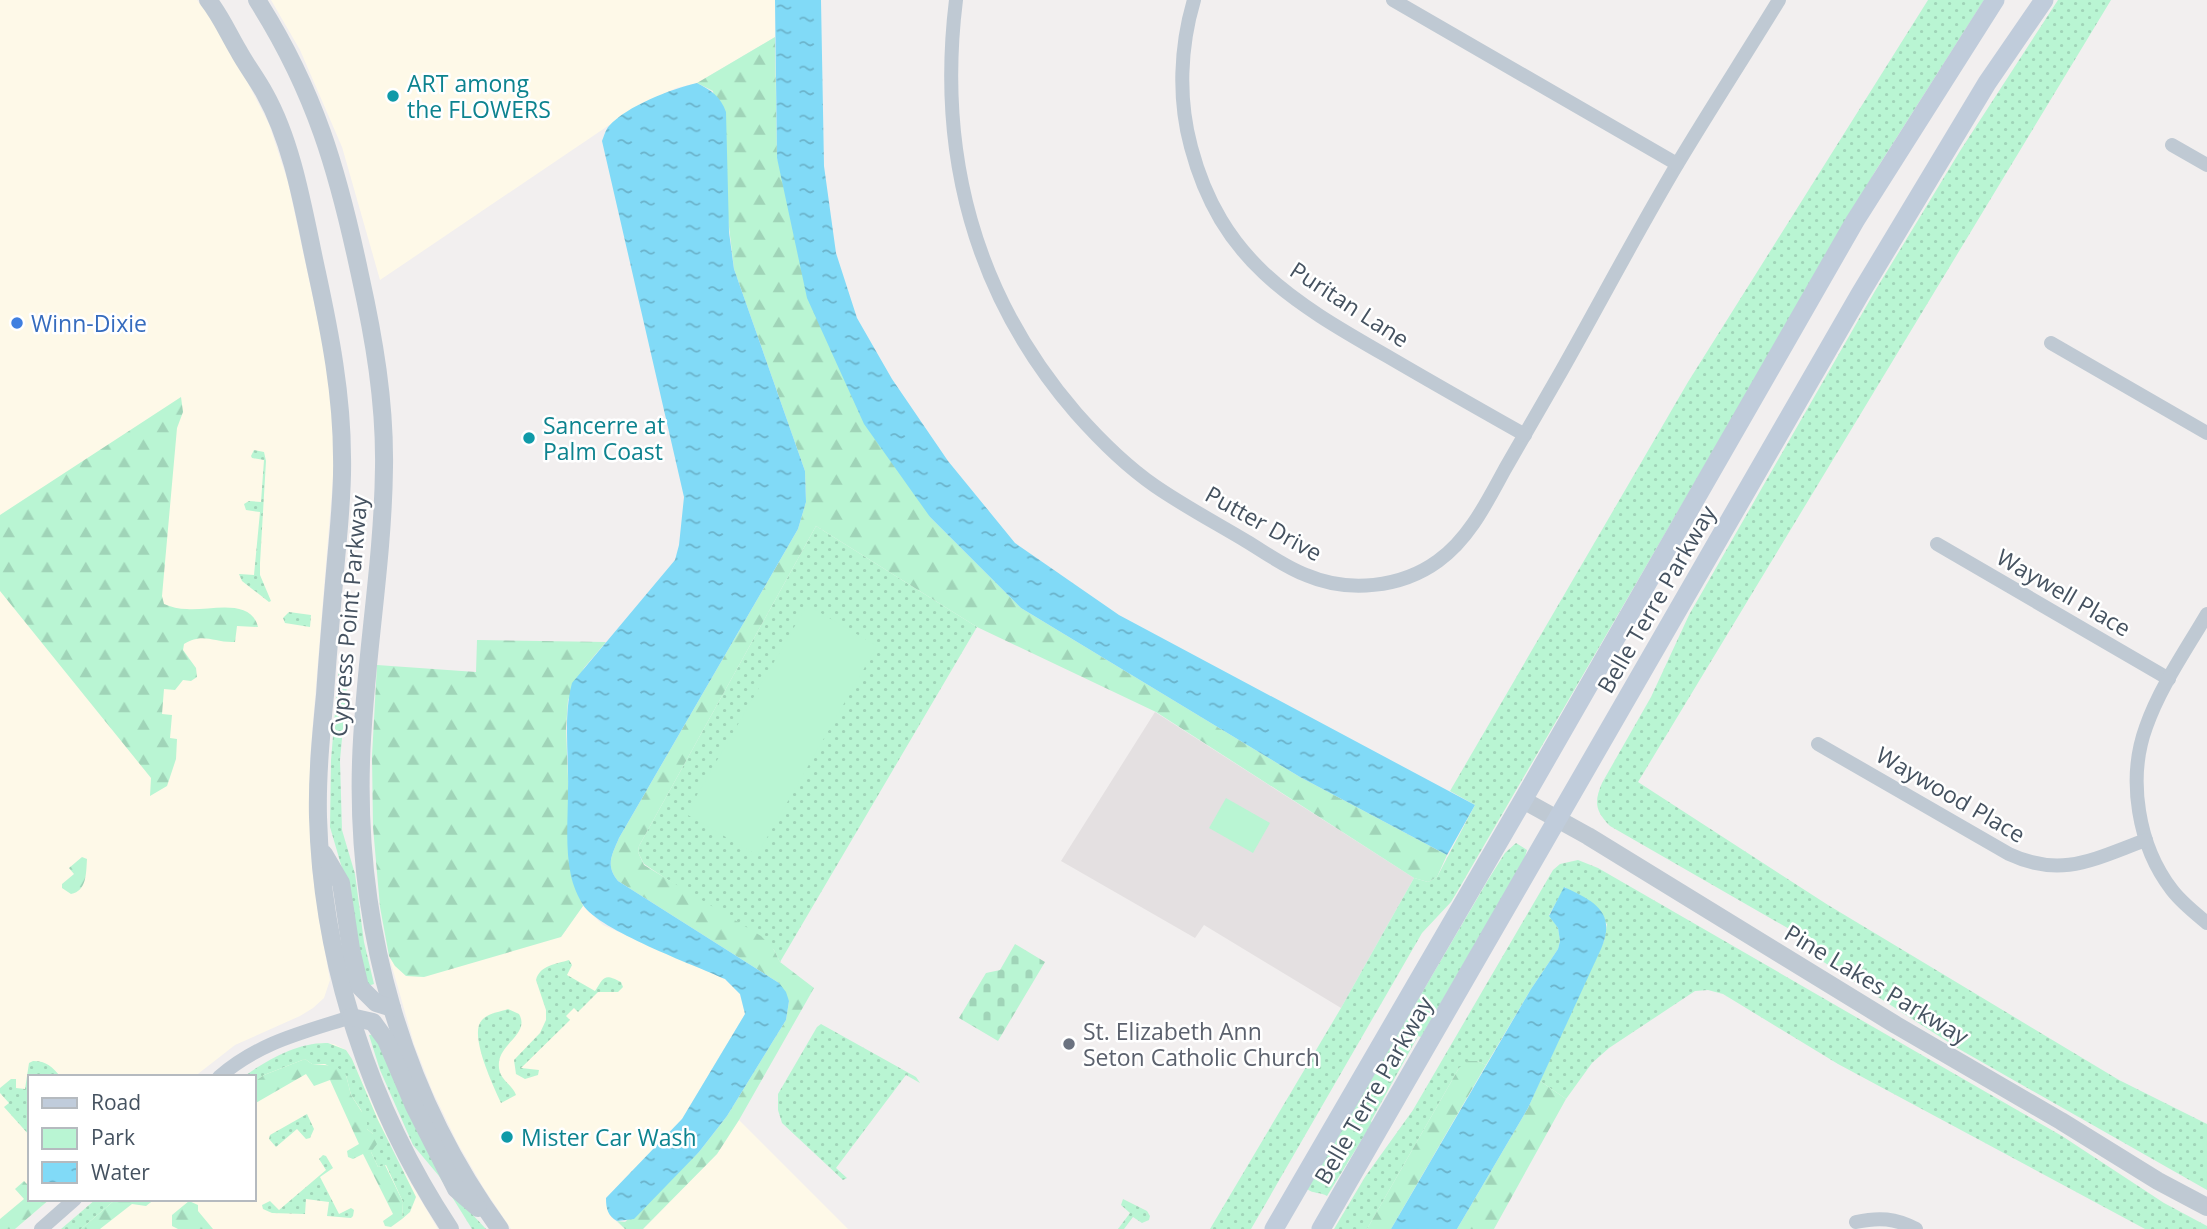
<svg xmlns="http://www.w3.org/2000/svg" width="2207" height="1229" font-family="'Open Sans',sans-serif">
  <style>
    .commercial { fill: #fef9e8 }
    .education { fill: #e4e0e1 }
    .grass { fill: url(#grass-dots) }
    .forest { fill: url(#forest-firs) }
    .cemetery { fill: url(#cemetery-stones) }
    .park { fill: #b9f5d3 }
    .water { fill: url(#water-ripples) }
    .lines { fill: none; stroke-linecap: round; stroke-linejoin: round }
    .minor { stroke: #bfc9d3; stroke-width: 14 }
    .tertiary { stroke: #bfc9d3; stroke-width: 18 }
    .secondary { stroke: #c0ccdb; stroke-width: 19 }
    .culture-dot { fill: #0f9aa8; stroke: #fff; stroke-width: 2.5 }
    .shop-dot { fill: #3f7fe0; stroke: #fff; stroke-width: 2.5 }
    .worship-dot { fill: #6b7280; stroke: #fff; stroke-width: 2.5 }
    .labels { text-anchor: middle; dominant-baseline: central; stroke-width: 5; stroke-linejoin: round; paint-order: stroke }
    .culture-label { font-size: 23px; fill: #0d838f; stroke: #fff; text-anchor: start }
    .street-label { font-size: 23px; fill: #455260; stroke: #fff }
    .shop-label { font-size: 23px; fill: #366cbe; stroke: #fff; text-anchor: start }
    .worship-label { font-size: 23px; fill: #5b616d; stroke: #fff; text-anchor: start }
  </style>
  <defs>
    <pattern id="grass-dots" width="8" height="8" patternUnits="userSpaceOnUse" patternTransform="scale(1.75)"><rect width="8" height="8" fill="#b9f5d3"/><path d="M2 2h.1M6 6h.1" fill="none" stroke="#a0d4b8" stroke-width="1.8" stroke-linecap="round"/></pattern>
    <pattern id="forest-firs" width="22" height="20" patternUnits="userSpaceOnUse" patternTransform="scale(1.75)"><rect width="22" height="20" fill="#b9f5d3"/><path d="M5 1l3.5 6h-7zM16 11l3.5 6h-7z" fill="#a0d4b8"/></pattern>
    <pattern id="cemetery-stones" width="16" height="16" patternUnits="userSpaceOnUse" patternTransform="scale(1.75)"><rect width="16" height="16" fill="#b9f5d3"/><path d="M2 7V4a2 2 0 0 1 4 0v3zM10 15v-3a2 2 0 0 1 4 0v3z" fill="#a0d4b8"/></pattern>
    <pattern id="water-ripples" width="26" height="14" patternUnits="userSpaceOnUse" patternTransform="scale(1.75)"><rect width="26" height="14" fill="#81daf7"/><path d="M2 4q2-2 4 0t4 0M15 11q2-2 4 0t4 0" fill="none" stroke="#6bb3cb"/></pattern>
  </defs>
  <rect width="100%" height="100%" fill="#f2efef"/>
  <g class="commercial">
    <path d="M0 0H197L208 14 233 54 269 124 288 182 327 363 332 409 334 466 310 759V820L312 867 319 919 330 980 324 998 313 1008 300 1016 235 1045 194 1077H30V1199H50L15 1229H0Z"/>
    <path d="M271 0H775V37L697 83 676 88 630 111 380 280 342 147 300 50Z"/>
    <path d="M583 906 603 925 725 979 740 994 745 1014 682 1119 606 1198 611 1217 625 1229H511L483 1187 457 1142 432 1090 414 1044 389 956 395 966 561 937Z"/>
    <path d="M320 1043 334 1044 346 1050 352 1059 397 1160 438 1229H61L96 1199H254V1077H243L274 1058 300 1048Z"/>
    <path d="M739 1120 848 1229H643L717 1154Z"/>
  </g>
  <path class="education" d="M1155 712 1414 878 1341 1008 1204 925 1195 938 1061 861Z"/>
  <g class="grass">
    <path d="M1928 0H1984L1876 170 1457 892 1451 902 1422 933 1251 1229H1210L1341 1008 1414 878 1428 882 1437 877 1475 805 1450 791 1688 382Z"/>
    <path d="M2058 0H2111L1638 782 1828 905 2119 1080 2207 1124V1190L1959 1049 1819 959 1824 949 1610 826C1595 811 1594 802 1602 783L1651 697 1689 615 1875 291 1960 151Z"/>
    <path d="M254 450 264 452 266 461 260 563V575L271 601 269 602 242 581 239 574 254 575 260 512 246 510 244 504 249 501 261 502 264 460 252 458 251 456Z"/>
    <path d="M816 526 977 627 780 962 774 950 644 864 638 852 639 846Z"/>
    <path d="M289 612 311 615 310 627 285 623 283 618Z"/>
    <path d="M343 659 349 663 340 760 342 830 355 874 364 942 374 984 368 986 364 980 344 875 330 827 331 760 339 665Z"/>
    <path d="M1516 843 1527 850 1524 860 1421 1037 1418 1036 1371 1121 1372 1123 1327 1196C1321 1192 1313 1194 1307 1189L1488 880 1505 853Z"/>
    <path d="M1578 860 1598 868 2062 1136 2164 1203 2207 1226V1229H2145L1838 1064 1723 994 1708 990 1695 991 1609 1048 1592 1063 1566 1099 1540 1081 1604 941 1607 924 1565 887 1549 915 1558 928 1560 941 1558 949 1531 989 1486 1065 1477 1061 1459 1068 1367 1229H1334L1365 1177 1413 1110 1553 870 1560 864Z"/>
    <path d="M569 960 572 965 567 975 595 991C604 977 604 973 621 982L623 987 618 992H598L578 1012 574 1008 566 1016 570 1020 521 1068 539 1070 538 1075 525 1079 516 1074 514 1060 540 1033 546 1020V1010L536 980C540 965 556 964 569 960Z"/>
    <path d="M508 1009 519 1014C530 1033 501 1043 499 1062 497 1080 512 1083 516 1095L501 1103C494 1087 468 1034 482 1020 488 1013 500 1012 508 1009Z"/>
    <path d="M821 1024 916 1077 920 1083 906 1075 836 1168 847 1178 843 1180 782 1123 778 1110V1094L817 1027Z"/>
    <path d="M376 1034 454 1195 486 1229H472L439 1176 413 1145 380 1070 369 1035Z"/>
    <path d="M328 1043 346 1050 352 1059 378 1120 416 1197 410 1212 402 1219 403 1202 386 1165 378 1167 371 1152 373 1134 367 1129 361 1110 351 1095 346 1075 325 1064H312L305 1059 264 1075 254 1082V1077H243C267 1060 298 1042 328 1043Z"/>
    <path d="M33 1061C47 1061 52 1067 61 1077H30V1136L4 1107 9 1103 0 1093V1088L11 1079H16V1088L25 1089 29 1063Z"/>
    <path d="M307 1114 314 1129 310 1138 306 1139 297 1129 276 1147 269 1139 270 1135Z"/>
    <path d="M323 1155 326 1156 333 1168 320 1177 339 1214 351 1208 354 1210 353 1216 351 1218 327 1216 329 1202 306 1199 305 1214 272 1213 263 1209 262 1205 270 1201 279 1210 326 1170 319 1159Z"/>
    <path d="M96 1199H116L81 1229H61Z"/>
    <path d="M1123 1199 1147 1211 1150 1216 1149 1220 1142 1223 1133 1217 1124 1229H1118L1130 1213 1121 1205Z"/>
  </g>
  <g class="forest">
    <path d="M775 37 777 158 930 517 1021 608 1300 777 1447 855 1437 877 1428 882 1414 878 1156 712 977 627 816 526 639 846 638 852 644 865 761 936 774 950 780 962 814 988 739 1120 717 1154 643 1229H625L617 1221 625 1222 699 1152 727 1116 786 1020 789 1001 779 983 618 881C605 865 612 855 619 838L798 529 806 502 805 471 734 269 713 91 697 83Z"/>
    <path d="M181 397 183 412 177 428 162 596 164 604C171 607 179 609 187 609 209 611 251 597 258 627L237 626 235 642C213 643 204 632 184 644L183 650 196 668 197 677 191 681 183 680 175 690 164 689 162 714 172 715 170 738 177 739 176 759 167 786 150 796 151 778 0 591V515Z"/>
    <path d="M477 640 606 642 584 668 568 700 566 728 572 879 583 906 561 937 424 977 406 976 395 966 389 956 380 907 373 827 372 756 377 665 476 672Z"/>
    <path d="M82 857 87 859C86 873 87 891 71 894L62 888V884L74 874 69 868Z"/>
    <path d="M305 1059 312 1064 336 1066 346 1075 351 1095 367 1120V1129L373 1134 377 1144 371 1152 378 1167 385 1165 403 1202 402 1219 391 1227 385 1226 383 1221 393 1214 363 1154 353 1159 348 1157 347 1151 359 1144 330 1080 314 1086 306 1074 254 1104V1082L264 1075Z"/>
    <path d="M1468 1061H1477L1486 1065 1391 1229H1367L1459 1068Z"/>
    <path d="M1540 1081 1566 1099 1494 1229H1457L1528 1108Z"/>
    <path d="M24 1181 30 1187V1199H50L15 1229H0V1219L24 1199 15 1189Z"/>
    <path d="M116 1199H155L146 1206 132 1204 100 1229H81Z"/>
    <path d="M189 1201 198 1205V1211L213 1229H178L172 1226V1215Z"/>
  </g>
  <path class="cemetery" d="M1015 944 1045 962 998 1041 959 1018 986 973 1000 970Z"/>
  <g class="park">
    <path d="M807 605 877 646 757 855 686 814Z"/>
    <path d="M1226 798 1270 823 1253 853 1209 828Z"/>
  </g>
  <g class="water">
    <path d="M775 0H821L824 166 836 253 857 318 892 379 948 461 1015 543 1119 615 1475 805 1447 855 1300 777 1021 608 930 517 864 424 807 298 777 158Z"/>
    <path d="M697 83C711 90 721 97 726 112L729 232 734 269 805 471 806 502 798 529 619 838C612 855 605 865 618 881L779 983 786 992 789 1001 786 1020 727 1116 699 1152 634 1219 617 1221C608 1216 606 1209 606 1198L682 1119 745 1014 740 994 725 979C694 965 599 930 583 905 578 897 573 885 571 876 565 848 568 818 568 790 569 754 563 718 572 683L675 560 679 545 684 497 602 141C604 136 606 129 609 126 627 106 671 89 697 83Z"/>
    <path d="M1564 887C1594 901 1617 912 1601 949L1528 1108 1457 1229H1391L1531 989 1558 949 1560 941 1558 928 1549 916Z"/>
  </g>
  <g class="lines">
    <g class="minor">
      <path d="M956 0C937 153 974 295 1076 413 1099 439 1126 466 1155 486 1184 506 1216 523 1246 541 1266 553 1285 567 1306 575 1348 593 1401 588 1438 561 1469 539 1487 502 1505 469 1524 436 1543 403 1562 370 1601 301 1638 230 1678 163 1711 108 1746 54 1779 0"/>
      <path d="M1194 0C1180 47 1178 99 1191 147 1221 260 1291 301 1387 356 1433 383 1479 409 1525 435"/>
      <path d="M1393 0 1677 164"/>
      <path d="M2172 145 2207 165"/>
      <path d="M2051 343 2207 433"/>
      <path d="M1937 544 2169 679"/>
      <path d="M2207 614C2186 650 2160 687 2146 727 2127 779 2138 846 2172 890 2182 903 2195 913 2207 923"/>
      <path d="M1818 744 2009 854C2062 879 2096 858 2146 840"/>
      <path d="M219 1077C260 1042 301 1033 351 1017"/>
      <path d="M1856 1222C1879 1217 1895 1218 1916 1229"/>
      <path d="M41 1229 75 1199"/>
    </g>
    <g class="tertiary">
      <path d="M208 0C220 15 228 33 238 50 246 65 257 79 265 94 294 146 304 214 317 273 330 333 342 395 342 457 343 491 339 526 336 560 332 605 328 650 325 695 321 735 317 776 318 817 322 962 370 1108 450 1229"/>
      <path d="M257 0C315 91 338 171 360 275 374 338 385 402 384 467 383 566 364 663 361 762 356 928 402 1095 500 1229"/>
      <path d="M1523 800 1588 836 1896 1025 2061 1121 2158 1181 2207 1207"/>
      <path d="M324 854 341 883 351 949 360 987 376 1003 392 1008"/>
      <path d="M351 1017 373 1022 386 1040 414 1106 456 1189 478 1208"/>
    </g>
    <g class="secondary">
      <path d="M1274 1229 1523 800 1855 221 1995 0"/>
      <path d="M1321 1229 1860 294 1987 83 2044 0"/>
    </g>
  </g>
  <g class="culture-dot">
    <circle cx="393" cy="96" r="7"/>
    <circle cx="529" cy="438" r="7"/>
    <circle cx="507" cy="1137" r="7"/>
  </g>
  <circle class="shop-dot" cx="17" cy="323" r="7"/>
  <circle class="worship-dot" cx="1069" cy="1044" r="7"/>
  <g class="labels">
    <g class="culture-label">
      <text x="407" y="83">ART among<tspan x="407" dy="26">the FLOWERS</tspan></text>
      <text x="543" y="425">Sancerre at<tspan x="543" dy="26">Palm Coast</tspan></text>
      <text x="521" y="1137">Mister Car Wash</text>
    </g>
    <g class="street-label">
      <text transform="translate(1350 304) rotate(33)">Puritan Lane</text>
      <text transform="translate(1264 523) rotate(29)">Putter Drive</text>
      <text transform="translate(2064 592) rotate(30)">Waywell Place</text>
      <text transform="translate(1656 599) rotate(-60)">Belle Terre Parkway</text>
      <text transform="translate(348 616) rotate(-85)">Cypress Point Parkway</text>
      <text transform="translate(1951 794) rotate(30)">Waywood Place</text>
      <text transform="translate(1877 984) rotate(31)">Pine Lakes Parkway</text>
      <text transform="translate(1373 1090) rotate(-60)">Belle Terre Parkway</text>
    </g>
    <g class="shop-label">
      <text x="31" y="323">Winn-Dixie</text>
    </g>
    <g class="worship-label">
      <text x="1083" y="1031">St. Elizabeth Ann<tspan x="1083" dy="26">Seton Catholic Church</tspan></text>
    </g>
  </g>
  <rect x="28" y="1075" width="228" height="126" fill="#ffffff" stroke="#b5babf" stroke-width="2"/>
  <rect x="42" y="1098" width="35" height="10" fill="#c0ccdb" stroke="#b5babf" stroke-width="2"/>
  <text x="91" y="1110" font-size="21" fill="#455260">Road</text>
  <rect x="42" y="1128" width="35" height="21" fill="#b9f5d3" stroke="#b5babf" stroke-width="2"/>
  <text x="91" y="1145" font-size="21" fill="#455260">Park</text>
  <rect x="42" y="1162" width="35" height="21" fill="url(#water-ripples)" stroke="#b5babf" stroke-width="2"/>
  <text x="91" y="1180" font-size="21" fill="#455260">Water</text>
</svg>
